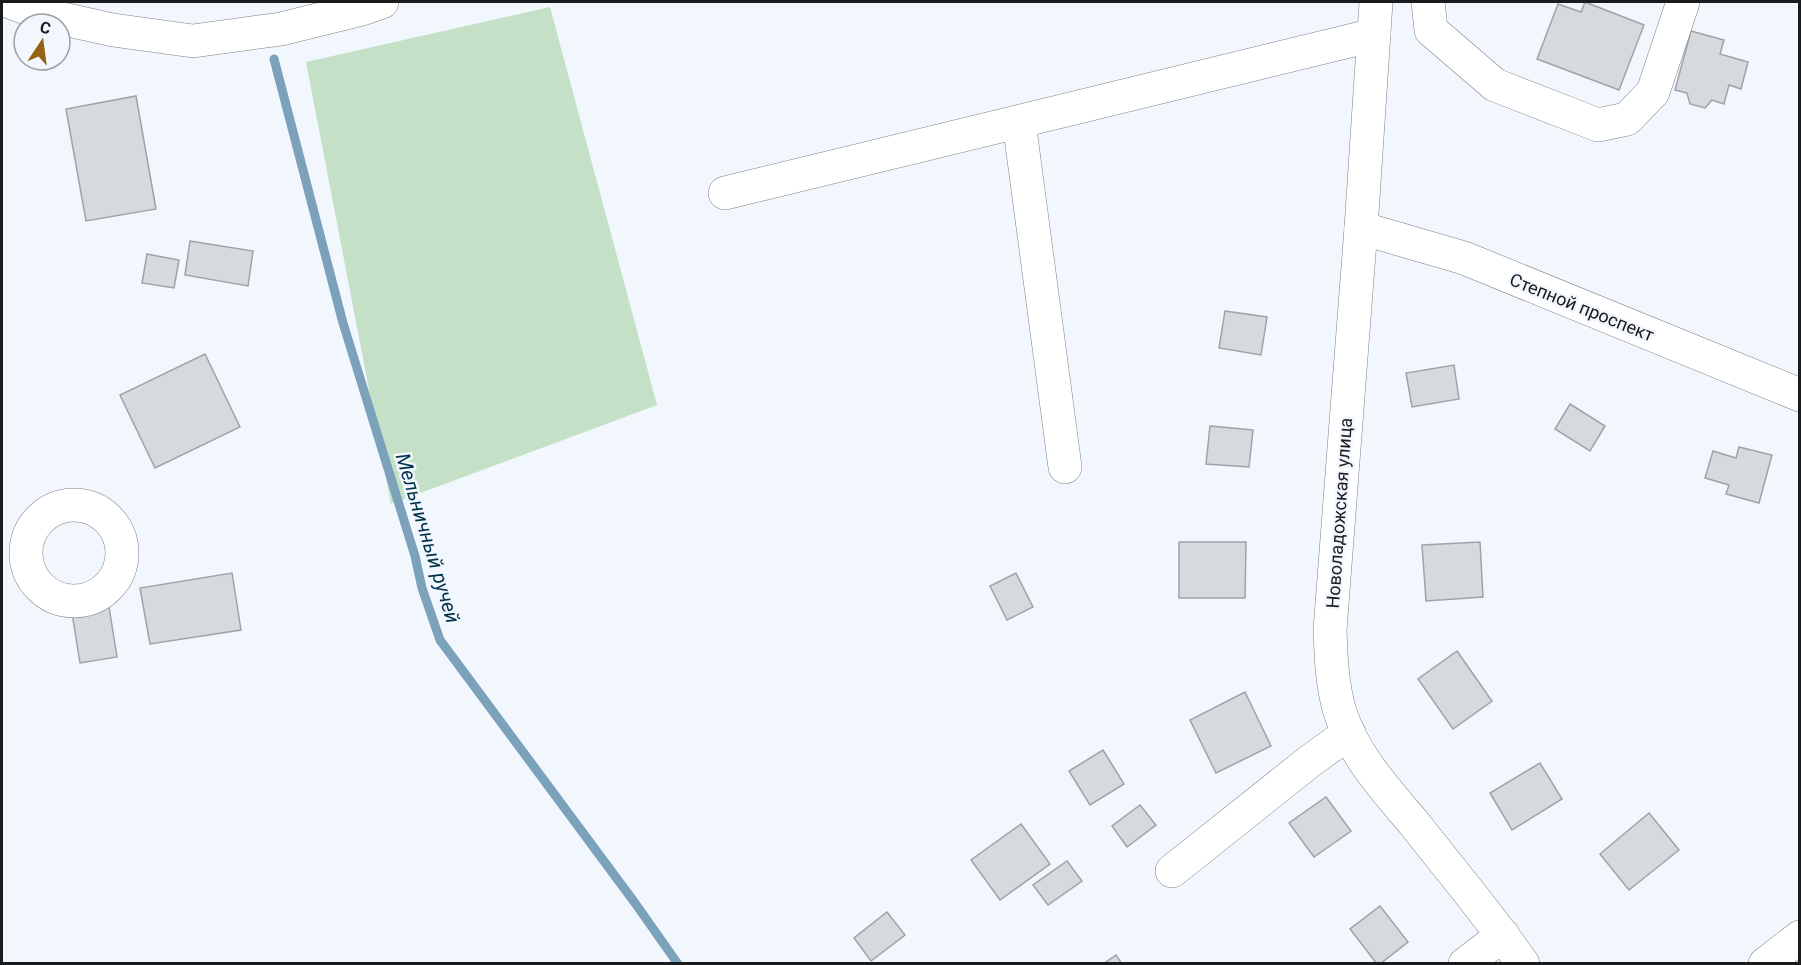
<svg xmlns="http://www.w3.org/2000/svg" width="1801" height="965" font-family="Roboto,sans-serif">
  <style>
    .green { fill: #c4e1c8 }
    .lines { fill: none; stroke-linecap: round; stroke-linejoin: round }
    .stream { stroke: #7ca1ba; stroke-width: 9 }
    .building { fill: #d5dadf; stroke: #9fa3a8; stroke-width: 1.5 }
    .minor-casing { stroke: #7d8186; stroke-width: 34 }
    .minor { stroke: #fff; stroke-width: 33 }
    .labels { text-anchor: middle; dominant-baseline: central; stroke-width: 5; stroke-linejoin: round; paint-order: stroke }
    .street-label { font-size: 18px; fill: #1a1b1d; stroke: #f2f7fd }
    .water-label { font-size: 20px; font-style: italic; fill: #00324b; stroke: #f2f7fd }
  </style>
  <rect width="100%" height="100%" fill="#f2f7fd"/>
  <path class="green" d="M550 7 657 405 391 504 306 62Z"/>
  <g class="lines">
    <path class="stream" d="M274 59 343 323 415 556 422 588 440 640 635 903 678 964"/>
  </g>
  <g class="building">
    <path d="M1585 2 1644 25 1619 90 1537 59 1558 4 1581 12Z"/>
    <path d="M1691 31 1724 40 1720 54 1748 62 1741 89 1729 85 1724 104 1712 100 1705 108 1690 104 1687 93 1675 90Z"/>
    <path d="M136 96 156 209 86 221 66 109Z"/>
    <path d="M190 241 253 251 248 286 185 275Z"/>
    <path d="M147 254 179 260 174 288 142 283Z"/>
    <path d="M1225 311 1267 317 1261 355 1219 348Z"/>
    <path d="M205 354 240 427 155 468 120 395Z"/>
    <path d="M1454 365 1459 399 1412 407 1406 373Z"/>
    <path d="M1570 404 1605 426 1590 451 1555 429Z"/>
    <path d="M1210 426 1253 430 1249 467 1206 464Z"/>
    <path d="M1739 447 1772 455 1759 503 1726 494 1729 485 1705 478 1713 451 1736 458Z"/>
    <path d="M1179 542H1246L1245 598H1179Z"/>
    <path d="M1480 542 1483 597 1426 601 1422 545Z"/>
    <path d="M232 573 241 630 150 644 140 588Z"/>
    <path d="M1016 573 1033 607 1007 620 990 586Z"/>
    <path d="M109 607 117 657 80 663 72 613Z"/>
    <path d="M1457 651 1492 701 1453 729 1418 679Z"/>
    <path d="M1245 692 1271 746 1216 773 1190 720Z"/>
    <path d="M1103 750 1124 784 1090 805 1069 771Z"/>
    <path d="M1540 763 1562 799 1512 830 1490 793Z"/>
    <path d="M1326 797 1351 831 1314 857 1289 823Z"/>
    <path d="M1140 805 1156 825 1127 847 1112 826Z"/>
    <path d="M1649 813 1679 850 1629 890 1600 854Z"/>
    <path d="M1021 824 1050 864 1000 900 971 860Z"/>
    <path d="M1067 861 1082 881 1048 905 1033 885Z"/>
    <path d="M1380 906 1408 942 1380 964H1377L1350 929Z"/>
    <path d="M887 912 905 935 871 961 854 938Z"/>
    <path d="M1116 955 1122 964H1103Z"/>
  </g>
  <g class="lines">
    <defs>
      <g id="minor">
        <path d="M10 2 45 15 113 30 193 41 281 29 362 9 382 2"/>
        <path d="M1376 2 1361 228 1330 630C1331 658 1332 685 1340 712 1353 754 1385 789 1413 822 1450 869 1489 915 1523 964"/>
        <path d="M1428 2 1431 30 1495 85 1598 125 1627 119 1653 92 1683 2"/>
        <path d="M1019 122 1065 467"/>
        <path d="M725 193 1374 35"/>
        <path d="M1361 228 1464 258 1800 395"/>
        <circle cx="74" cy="553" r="48"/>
        <path d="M1172 871 1310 761 1349 733"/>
        <path d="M1465 964 1503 935"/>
        <path d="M1765 964 1800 937"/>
      </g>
    </defs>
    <use href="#minor" class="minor-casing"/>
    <use href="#minor" class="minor"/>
  </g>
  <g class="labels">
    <g class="street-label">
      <text transform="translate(1582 307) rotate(22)">Степной проспект</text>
      <text transform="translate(1339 513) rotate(-86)">Новоладожская улица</text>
    </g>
    <g class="water-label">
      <text transform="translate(428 538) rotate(73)">Мельничный ручей</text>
    </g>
  </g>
  <rect width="1801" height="965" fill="none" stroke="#1a1b1d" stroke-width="6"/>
  <g transform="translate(42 42) rotate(13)"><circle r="28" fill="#f2f7fd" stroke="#9c9fa3" stroke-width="1.5"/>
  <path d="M0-4.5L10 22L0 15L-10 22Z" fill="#946213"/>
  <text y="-9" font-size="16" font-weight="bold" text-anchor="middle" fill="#1a1b1d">С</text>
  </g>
</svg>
